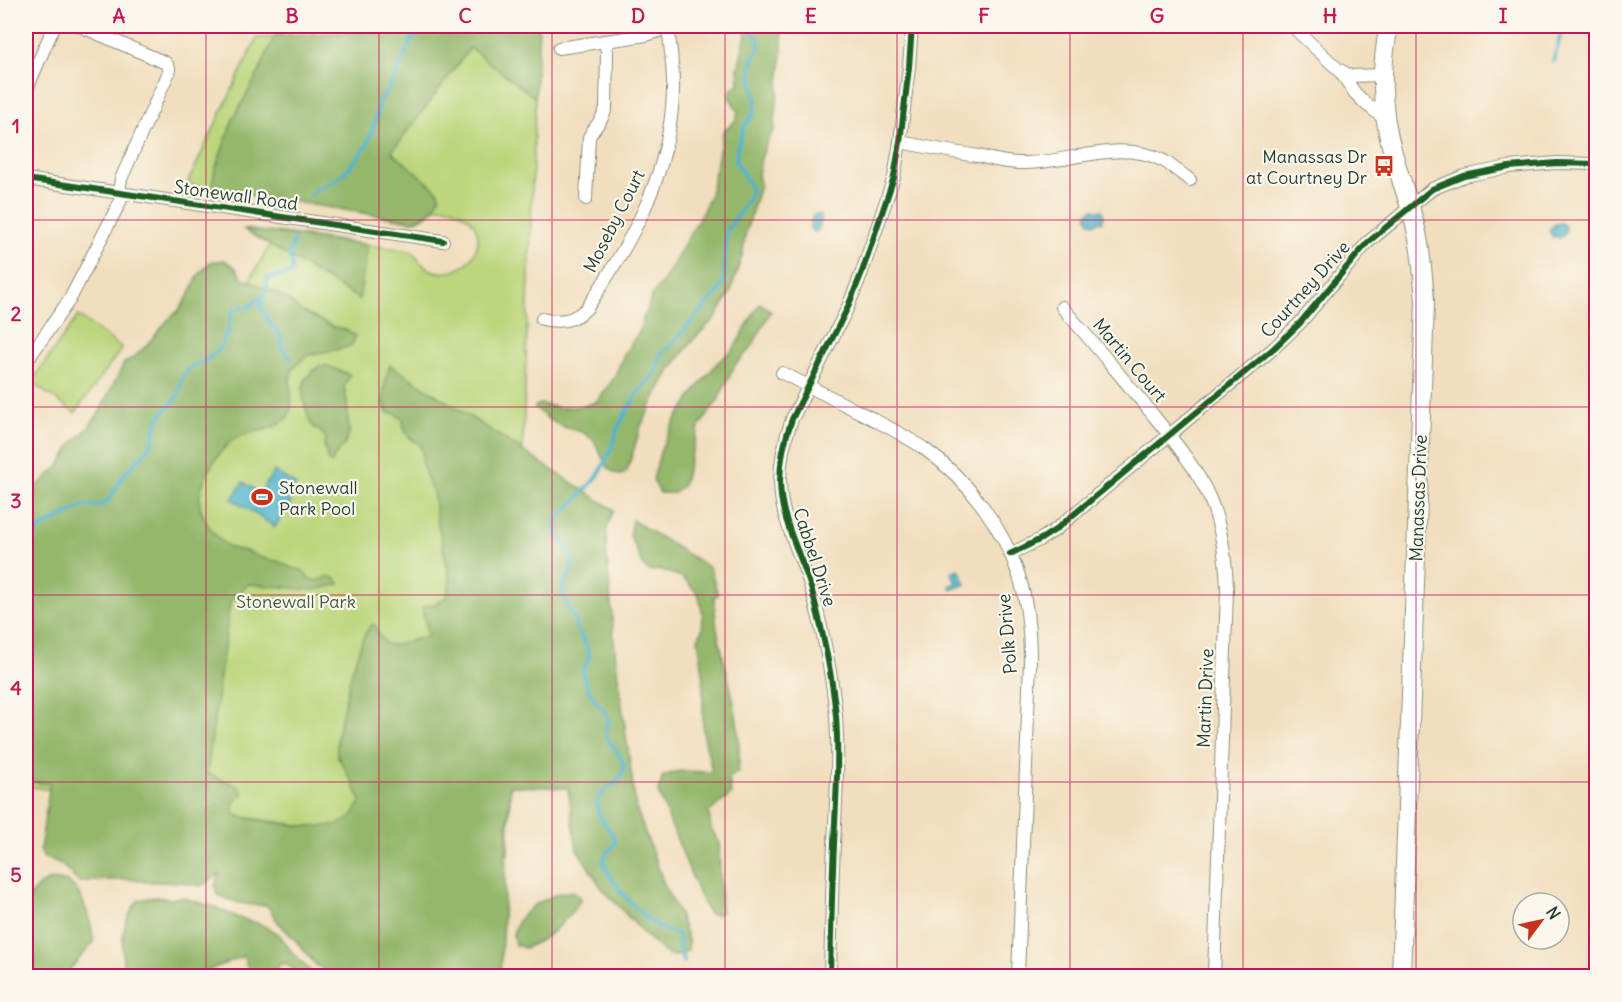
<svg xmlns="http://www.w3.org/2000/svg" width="1622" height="1002" font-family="Delius,sans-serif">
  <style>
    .green { fill: #bbd67c; stroke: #6d8a58; stroke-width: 1.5 }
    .forest { fill: #94b76c; stroke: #5a7a50; stroke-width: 1.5 }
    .water { fill: #4db2cb; stroke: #367880; stroke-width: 1.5 }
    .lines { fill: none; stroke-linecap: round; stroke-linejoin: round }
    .stream { stroke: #4db2cb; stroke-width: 4 }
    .minor-casing { stroke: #888e79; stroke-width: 14 }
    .secondary-casing { stroke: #888e79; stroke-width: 20 }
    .minor { stroke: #fff; stroke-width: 12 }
    .secondary { stroke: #fff; stroke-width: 18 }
    .cycleway-casing { stroke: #fbf7ec; stroke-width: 10 }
    .cycleway { stroke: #1b5e20; stroke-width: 6 }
    .grid { fill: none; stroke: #c2185b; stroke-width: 1.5; stroke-opacity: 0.55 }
    .labels { text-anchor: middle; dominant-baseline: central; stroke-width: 4.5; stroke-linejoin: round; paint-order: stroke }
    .poi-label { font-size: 18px; fill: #1f3d34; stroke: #fbf7ec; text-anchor: end }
    .street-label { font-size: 18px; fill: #1f3d34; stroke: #fbf7ec }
    .park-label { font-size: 18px; fill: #3e5c42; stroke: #fbf7ec }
    .neatline { fill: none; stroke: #c2185b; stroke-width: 2 }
    .grid-label { font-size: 20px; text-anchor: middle; font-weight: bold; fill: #c2185b }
  </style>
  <rect width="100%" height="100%" fill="#fbf7ec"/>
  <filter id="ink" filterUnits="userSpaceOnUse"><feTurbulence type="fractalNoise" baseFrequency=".0167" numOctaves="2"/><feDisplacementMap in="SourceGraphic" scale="12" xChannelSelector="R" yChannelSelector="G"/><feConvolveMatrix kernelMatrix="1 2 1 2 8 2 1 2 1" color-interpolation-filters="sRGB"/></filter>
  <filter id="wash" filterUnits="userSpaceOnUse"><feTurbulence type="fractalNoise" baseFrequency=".008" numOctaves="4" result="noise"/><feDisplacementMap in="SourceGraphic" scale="24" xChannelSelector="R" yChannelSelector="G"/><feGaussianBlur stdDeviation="1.35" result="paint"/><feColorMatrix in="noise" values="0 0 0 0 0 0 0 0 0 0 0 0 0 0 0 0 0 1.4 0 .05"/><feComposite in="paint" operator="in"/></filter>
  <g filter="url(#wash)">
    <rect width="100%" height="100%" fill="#f1debe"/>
    <g class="green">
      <path d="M407 26H538L508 855 26 786V543L180 402 277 232 411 251C417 258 422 266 431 270 466 284 498 235 463 214 457 210 449 207 442 207 434 207 432 212 426 216 422 218 418 220 413 221L187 184 257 38 378 36Z"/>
      <path d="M78 316 122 348 75 413 31 382Z"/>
    </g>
    <g class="forest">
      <path d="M376 26H539L535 98 470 48 392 152 439 192 440 196C435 209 427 216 413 221L215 189 213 181 214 173 233 119 259 72 275 35 378 32Z"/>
      <path d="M743 26H782V55L774 130 767 142 761 158 758 174 760 185 746 232 742 256 730 293 716 317 693 340 671 369 656 395 641 426 627 471 622 475C603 473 603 452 593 440 583 429 571 430 559 425 550 422 542 413 535 408V406L541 404 560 408 584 406 596 402 606 390 614 378 625 352 640 331 643 318 648 309 651 297 663 282 701 215 710 196 723 132 736 120 738 111 729 97 732 89 739 84 738 68 746 35Z"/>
      <path d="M243 229 368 245 359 299Z"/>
      <path d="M224 260 235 267 242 278 274 292 287 299 299 310 334 327 347 330 355 336 352 345C332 355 310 346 294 368 283 383 300 407 285 420 269 434 243 429 227 445 215 457 196 488 200 506 204 522 215 538 229 547 234 550 240 549 246 551 252 553 257 557 263 558 268 560 272 560 277 561 288 565 288 569 302 570L309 579 318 581 326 577 335 578 340 584 314 590 248 584 230 602 207 773C212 775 216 778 222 780 231 783 239 784 243 794 234 801 229 806 237 816 264 820 325 835 347 820 354 815 357 809 361 801L353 783 337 755V736L352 670 364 636 371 625H375L378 634 386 644 395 645 428 636 422 607 435 604 447 596 450 583 447 565 436 515 434 496 422 464 423 453 419 443C407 438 404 433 403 420L394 413H388C379 400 386 380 390 365L614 510 607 527 606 544 616 662 636 808 666 889 679 914 688 940V950L677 956 668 955 645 935 601 887 577 849 568 788 510 786 500 976H481L482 970C471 978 456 972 443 976H335L316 965 297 942 278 922 267 905C248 906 234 903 217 894L215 887 219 874 215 876 207 883 200 886 181 882H148L128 879 78 882C66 869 62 861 44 858L40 850 50 784 26 781V501L36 487 59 466 67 454 71 445 89 427 99 413 124 363 134 357 146 346 168 320 179 310 189 295 198 276 210 262Z"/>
      <path d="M760 303 771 311 751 348 735 365 718 400 699 427 683 485 674 493H660L653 480 661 449 675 421 698 387 718 362 733 350Z"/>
      <path d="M320 366H328L350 375 344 387 347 402 349 433 345 444 333 458 332 464 328 461 324 444 326 438C323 431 316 430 312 425 309 421 308 415 307 411 299 390 301 378 320 366Z"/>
      <path d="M632 520 710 568 718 595 714 596C715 607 715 618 717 629 726 677 744 721 738 772L729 778 731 795 709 812 711 829 719 842 721 912 716 915 709 913 702 902 658 792 663 776 679 771 712 772 703 731V673L698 639 702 630 703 616 699 595 682 577 659 570 649 571 644 567 630 536Z"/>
      <path d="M57 880C62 881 67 881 71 884 84 894 92 926 94 942L64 976H42L39 975 26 976V926L30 896 39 885 48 881Z"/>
      <path d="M573 891 581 898C575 911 555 931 543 939 537 943 531 945 525 948L515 945 513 934 518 921 532 906 557 894Z"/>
      <path d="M157 897 171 899 181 897 215 907 239 918 260 924 279 934 293 954 316 976H302L285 963 279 965 274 976H251L243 956 195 976H136L123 965C122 945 121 931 130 913 132 909 134 904 138 901 143 898 150 898 157 897Z"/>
    </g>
    <g class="water">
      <path d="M1094 209 1099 211 1102 210 1104 217 1102 222 1100 221 1094 224 1089 221 1087 216 1089 211Z"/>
      <path d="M815 214 820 215 822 220 818 230 814 232 811 230C809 224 811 218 815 214Z"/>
      <path d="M1561 223 1566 227V232L1563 236 1559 238 1555 236 1553 237 1550 232V228H1552L1555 224Z"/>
      <path d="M274 471 296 485 287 500 291 503 275 527 232 499 243 482 260 493Z"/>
      <path d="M959 569 966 584 951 590 950 585 956 583 951 572Z"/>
    </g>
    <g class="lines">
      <g class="stream">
        <path d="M1553 61 1560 38V26"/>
        <path d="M310 195 315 190 336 180 348 169 364 149 367 145 377 116 379 100 386 93 393 81 412 39 432 26"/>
        <path d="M291 359 282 348V340L279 333 270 324 261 308 262 298 267 290V278L287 275 292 272V265L289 256 294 240"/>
        <path d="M26 552C30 545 33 535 40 529 44 526 80 507 85 506 92 505 101 507 107 502 115 494 117 483 124 475 131 465 141 458 149 448 155 438 154 432 157 422 161 411 171 406 177 397 181 390 180 382 184 375 188 367 194 366 202 362 211 357 226 347 223 336L228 333C232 316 227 306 250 307L258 298 263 297"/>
        <path d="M684 962 680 951 679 938 676 933C652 932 608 882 603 860L606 854 615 844C615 829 595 820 597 803 599 787 624 785 624 767 624 757 612 747 608 739 602 729 610 726 608 718 606 711 599 705 594 699 588 691 584 680 582 670L589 659 588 649 577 629 573 616 566 602 562 589 571 571 572 559 563 541 557 536 555 529 557 520 598 476 612 447 618 427 636 395 655 373 662 352 670 346 710 301 720 290 724 281 726 233 749 198 751 188 736 162 737 149 745 124 751 118 755 110 756 99 753 86 751 69 753 57 758 50 759 42 755 35 746 26"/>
      </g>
    </g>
  </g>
  <g filter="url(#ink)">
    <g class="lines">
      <defs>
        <g id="minor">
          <path d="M1292 26 1339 70 1355 93 1366 104 1386 120"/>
          <path d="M559 48 646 35 656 32 668 26"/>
          <path d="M1340 70 1350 76 1383 75"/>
          <path d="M26 91 54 26"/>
          <path d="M900 142C926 147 952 152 978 156 991 159 1005 163 1019 163 1065 165 1120 137 1164 161 1173 167 1182 174 1190 180"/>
          <path d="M26 179 443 241"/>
          <path d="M586 199 589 137C595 126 602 122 606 108L607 52 605 41"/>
          <path d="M1062 307C1090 339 1117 372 1145 405 1168 434 1195 464 1210 499 1222 528 1226 558 1227 589L1214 976"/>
          <path d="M542 319C560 323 574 321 587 308 629 245 665 184 672 108 675 80 671 53 668 26"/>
          <path d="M26 362 70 299 120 202V185L121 179 169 72V68L166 63 80 26"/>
          <path d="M782 373C809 386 836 400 863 414 884 425 907 436 926 450 968 480 1003 527 1019 576 1028 604 1030 633 1030 662L1018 976"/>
          <path d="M1010 554 1041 539 1055 530 1274 348 1300 323 1367 243 1432 189 1464 176 1509 167 1557 163 1596 164"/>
          <path d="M830 976C831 932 832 888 834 844 836 801 839 759 836 716 832 673 823 632 812 591 805 567 794 545 787 522 775 488 780 452 792 419L847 309 862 272 894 177 900 142 909 67 912 26"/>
        </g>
        <path id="secondary" d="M1389 26C1380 68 1381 112 1393 153 1400 179 1410 203 1416 229 1422 253 1423 277 1425 302L1401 976"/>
      </defs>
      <use href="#minor" class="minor-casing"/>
      <use href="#secondary" class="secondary-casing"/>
      <use href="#minor" class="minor"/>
      <use href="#secondary" class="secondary"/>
      <defs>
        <g id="cycleway">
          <path d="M26 179 443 241"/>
          <path d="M1010 554 1041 539 1055 530 1274 348 1300 323 1367 243 1432 189 1464 176 1509 167 1557 163 1596 164"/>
          <path d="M830 976C831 932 832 888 834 844 836 801 839 759 836 716 832 673 823 632 812 591 805 567 794 545 787 522 775 488 780 452 792 419L847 309 862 272 894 177 900 142 909 67 912 26"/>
        </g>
      </defs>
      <use href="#cycleway" class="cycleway-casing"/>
      <use href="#cycleway" class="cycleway"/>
    </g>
  </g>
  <path class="grid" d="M206 26V976M379 26V976M552 26V976M725 26V976M897 26V976M1070 26V976M1243 26V976M1416 26V976M26 220H1596M26 407H1596M26 595H1596M26 782H1596"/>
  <defs>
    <symbol id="bus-bare" viewBox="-9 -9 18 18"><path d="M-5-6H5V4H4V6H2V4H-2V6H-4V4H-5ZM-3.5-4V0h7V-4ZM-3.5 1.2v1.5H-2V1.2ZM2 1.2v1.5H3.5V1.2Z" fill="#c8321e" stroke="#fbf7ec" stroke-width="2.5" paint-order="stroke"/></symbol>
    <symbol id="stadium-bare" viewBox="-9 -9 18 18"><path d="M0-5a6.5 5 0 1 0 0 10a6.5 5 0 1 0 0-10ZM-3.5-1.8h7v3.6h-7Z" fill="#c8321e" stroke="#fbf7ec" stroke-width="2.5" paint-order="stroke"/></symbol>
  </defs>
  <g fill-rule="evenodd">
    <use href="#bus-bare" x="1369" y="151" width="30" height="30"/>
    <use href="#stadium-bare" x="247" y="482" width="30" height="30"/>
  </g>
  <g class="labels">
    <g class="poi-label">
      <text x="1367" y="156">Manassas Dr<tspan x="1367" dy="21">at Courtney Dr</tspan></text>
      <text x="279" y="487" text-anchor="start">Stonewall<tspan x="279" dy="21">Park Pool</tspan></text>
    </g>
    <g class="street-label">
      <text transform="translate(236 195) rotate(8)">Stonewall Road</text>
      <text transform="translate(614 221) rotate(-63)">Moseby Court</text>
      <text transform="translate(1305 289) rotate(-48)">Courtney Drive</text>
      <text transform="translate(1130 360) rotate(50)">Martin Court</text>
      <text transform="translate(1418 498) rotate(-88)">Manassas Drive</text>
      <text transform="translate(815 557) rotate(72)">Cabbel Drive</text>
      <text transform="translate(1007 634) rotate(-95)">Polk Drive</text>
      <text transform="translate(1205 698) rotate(-88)">Martin Drive</text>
    </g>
    <g class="park-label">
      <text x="296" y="601">Stonewall Park</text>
    </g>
  </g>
  <rect width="1622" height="1002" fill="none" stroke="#fbf7ec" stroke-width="66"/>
  <g transform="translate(1541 921) rotate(57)"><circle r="28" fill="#fbf7ec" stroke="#a3ada2" stroke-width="1.5"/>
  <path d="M0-4.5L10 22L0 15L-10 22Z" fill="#c8321e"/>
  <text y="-9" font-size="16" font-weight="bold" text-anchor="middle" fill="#1f3d34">N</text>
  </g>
  <rect x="33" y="33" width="1556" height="936" class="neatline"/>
  <g class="grid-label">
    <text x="119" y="23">A</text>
    <text x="292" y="23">B</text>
    <text x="465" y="23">C</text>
    <text x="638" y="23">D</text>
    <text x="811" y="23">E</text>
    <text x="984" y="23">F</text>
    <text x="1157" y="23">G</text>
    <text x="1330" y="23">H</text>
    <text x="1503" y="23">I</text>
    <text x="16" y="133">1</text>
    <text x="16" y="321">2</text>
    <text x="16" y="508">3</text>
    <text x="16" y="695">4</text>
    <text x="16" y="882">5</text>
  </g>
</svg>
